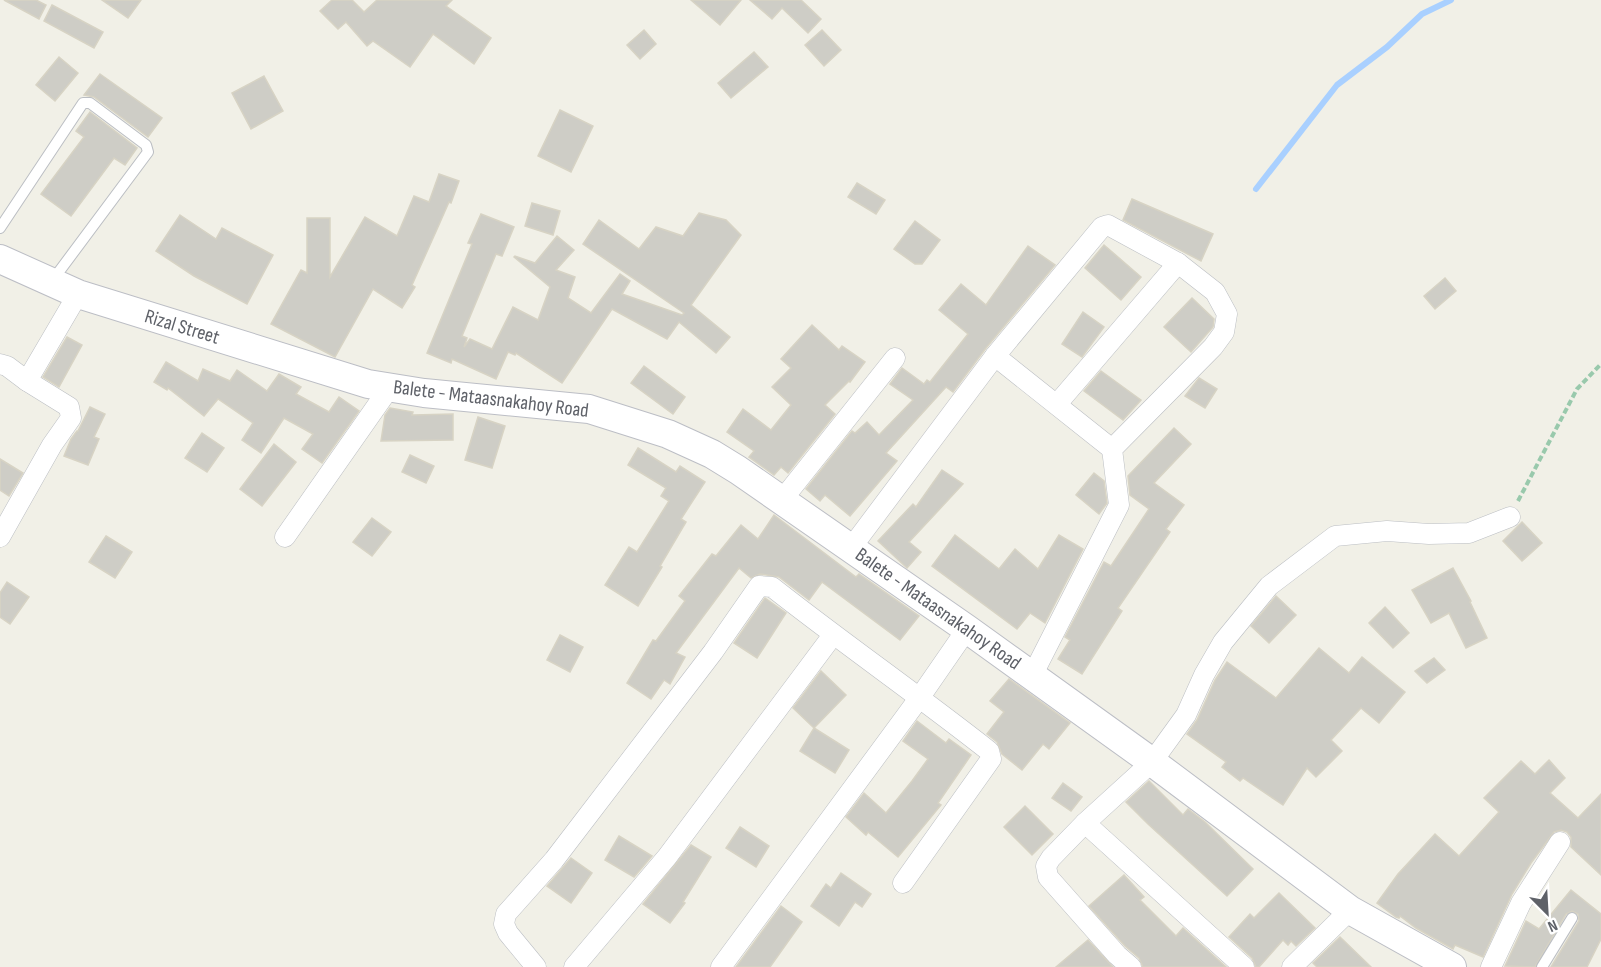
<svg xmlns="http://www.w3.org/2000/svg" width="1601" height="967" font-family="'Sofia Sans Condensed',sans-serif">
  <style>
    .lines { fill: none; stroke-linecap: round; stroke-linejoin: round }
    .stream { stroke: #a9d0ff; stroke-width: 6 }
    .building { fill: #cecdc6; stroke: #d7d3c4; stroke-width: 1.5 }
    .lane-casing { stroke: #bbbec3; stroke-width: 12 }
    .street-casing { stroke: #bbbec3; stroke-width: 21 }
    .secondary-casing { stroke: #bcbec5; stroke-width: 30 }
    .path { stroke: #99c9ac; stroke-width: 4; stroke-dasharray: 6 3; stroke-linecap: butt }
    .lane { stroke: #fff; stroke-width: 10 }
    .street { stroke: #fff; stroke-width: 20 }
    .secondary { stroke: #fff; stroke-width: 28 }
    .labels { text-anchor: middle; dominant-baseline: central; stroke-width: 4.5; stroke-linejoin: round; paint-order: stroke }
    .street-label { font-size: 20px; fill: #5e6168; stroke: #fff }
  </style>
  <rect width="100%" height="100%" fill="#f1f0e7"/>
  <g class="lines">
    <path class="stream" d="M1256 189 1337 85 1387 47 1422 14 1451 0"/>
  </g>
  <g class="building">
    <path d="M4 0H36L46 5 39 19Z"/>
    <path d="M102 0H141L128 18Z"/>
    <path d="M332 0H352L364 12 377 0H452L446 6 491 38 474 64 433 34 410 67 373 41 367 46 346 22 338 29 320 11Z"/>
    <path d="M691 0H741L720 25Z"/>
    <path d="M750 0H801L821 19 808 33 782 8 772 19Z"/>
    <path d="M52 5 103 32 94 48 44 21Z"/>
    <path d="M644 30 656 44 640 59 627 45Z"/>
    <path d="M822 30 841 50 824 66 805 45Z"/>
    <path d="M754 52 768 67 731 98 718 83Z"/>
    <path d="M59 57 78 73 55 101 36 85Z"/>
    <path d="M100 74 162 118 148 137 94 97 84 95Z"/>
    <path d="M264 76 283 111 251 129 232 93Z"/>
    <path d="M560 110 593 126 571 172 538 156Z"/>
    <path d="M90 112 137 148 125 165 114 158 71 216 41 194 84 137 76 131Z"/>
    <path d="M439 174 459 181 451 203 449 202 438 227 412 285 415 287 402 308 373 289 335 357 271 324 301 270 307 273V218H330V277L365 217 397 236 414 196 429 202Z"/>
    <path d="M857 183 885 200 876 214 848 197Z"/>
    <path d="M1132 199 1213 234 1201 261 1123 220Z"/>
    <path d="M532 203 560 211 553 235 525 226Z"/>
    <path d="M699 213 726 220 741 235 691 305 730 337 716 353 679 322 667 339 612 309 562 383 516 353 515 355 508 352 496 379 452 359 451 363 427 353 472 244 468 243 481 214 514 227 502 256 496 254 462 336 467 338 464 347 470 339 492 349 513 307 538 320 550 287 514 257 515 256 535 263 557 236 574 250 556 270 575 277 568 298 591 313 620 274 630 281 622 294 682 315 684 313 583 244 599 220 639 249 656 227 683 236Z"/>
    <path d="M180 215 216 239 222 228 273 255 247 304 194 276 156 251Z"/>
    <path d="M915 221 940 240 922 264H915L894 249Z"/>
    <path d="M1104 245 1141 277 1121 300 1085 268Z"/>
    <path d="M1028 246 1055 265 986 348 953 392 946 387 886 453 897 461 850 516 825 495 820 501 806 489 852 431 855 433 867 422 879 435 913 400 890 384 902 368 924 384 927 380 930 382 968 334 939 310 961 284 986 305Z"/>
    <path d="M1445 278 1456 291 1435 309 1424 296Z"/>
    <path d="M1192 298 1214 319 1213 327 1191 352 1164 327Z"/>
    <path d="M1083 312 1104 327 1082 357 1062 344Z"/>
    <path d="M812 325 839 350 842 346 865 362 850 382 849 381 825 405 835 414 788 473 781 467 774 475 749 457 754 451 727 432 743 409 771 430 791 405 772 387 791 368 781 359Z"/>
    <path d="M67 337 82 345 59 387 43 377Z"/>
    <path d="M166 362 198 381 203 369 230 381 237 370 267 391 279 374 301 387 296 394 329 412 339 397 359 411 322 463 302 449 313 434 284 418 261 453 242 440 253 423 218 399 204 416 168 388 167 390 154 382Z"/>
    <path d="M644 366 685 397 673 414 631 383Z"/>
    <path d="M1101 371 1141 400 1123 420 1084 391Z"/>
    <path d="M1199 378 1217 389 1205 408 1185 396Z"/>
    <path d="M90 407 105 414 94 437 99 439 88 465 64 456 71 439 77 431H78Z"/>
    <path d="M390 408 413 412 412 415 453 414V440L381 441 385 415Z"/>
    <path d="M478 417 505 426 492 468 465 460Z"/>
    <path d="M1174 428 1191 444 1154 483 1184 505 1166 529 1170 532 1118 608 1122 611 1082 674 1058 659 1070 640 1065 637 1104 562 1111 566 1149 509 1130 495 1128 476Z"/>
    <path d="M202 433 224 448 207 472 185 458Z"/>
    <path d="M274 444 296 462 262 506 240 489Z"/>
    <path d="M638 448 676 472 680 466 705 482 681 519 686 522 660 566 662 567 638 606 605 585 629 547 637 552 669 501 661 496 666 488 628 465Z"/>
    <path d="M410 455 434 466 426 483 402 472Z"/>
    <path d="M0 459 23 473 9 496 0 490Z"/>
    <path d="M942 470 963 484 909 542 921 552 907 568 878 541 913 504 916 507Z"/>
    <path d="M1094 473 1104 481 1107 503 1099 514 1076 495Z"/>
    <path d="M774 515 856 577 859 574 919 616 900 640 822 582 809 600 779 577 760 574 751 578 739 568 676 653 685 657 670 684 664 680 651 699 627 683 653 640 656 641 685 601 679 596 712 554 716 556 741 525 758 539Z"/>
    <path d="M372 518 391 532 372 556 353 542Z"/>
    <path d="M1522 522 1542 543 1522 561 1503 541Z"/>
    <path d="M955 535 999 569 1015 549 1038 569 1059 535 1083 549 1045 623 1030 613 1017 629 932 566Z"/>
    <path d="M106 536 132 552 115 578 89 562Z"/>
    <path d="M1453 568 1471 601 1470 602 1487 638 1466 648 1449 613 1431 623 1412 590Z"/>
    <path d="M7 582 29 597 10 624 0 617V593Z"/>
    <path d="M1276 596 1296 615 1269 643 1251 626Z"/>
    <path d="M765 598 786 613 757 658 734 643Z"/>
    <path d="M1385 607 1409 633 1393 648 1369 623Z"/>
    <path d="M560 635 583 647 570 672 547 660Z"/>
    <path d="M1319 648 1349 673 1362 657 1405 692 1379 723 1361 708 1331 740 1342 751 1316 777 1307 768 1283 805 1243 778 1240 781 1222 767 1226 762 1187 734 1197 720 1215 680 1227 662 1276 698Z"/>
    <path d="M1434 658 1445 670 1427 683 1415 671Z"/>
    <path d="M821 671 846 695 814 728 793 708Z"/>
    <path d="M1009 679 1070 723 1049 749 1043 744 1022 770 1002 754 997 742 987 734 1004 712 990 701Z"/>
    <path d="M917 721 946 743 949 739 971 755 938 803 941 805 898 857 868 832 866 835 846 817 864 793 886 813 912 781 928 759 903 741Z"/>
    <path d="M814 728 849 750 835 773 800 751Z"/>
    <path d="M1549 760 1565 778 1550 793 1578 818 1601 794V875L1571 847V837L1567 832 1561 830 1554 832 1531 863 1512 894 1483 957 1455 945 1453 949 1416 928 1400 916 1399 918 1396 917 1377 903 1398 874 1435 834 1459 856 1499 812 1484 798 1521 761 1535 774Z"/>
    <path d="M1149 781 1183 815 1188 809 1205 822 1253 869 1227 896 1148 824 1126 802Z"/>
    <path d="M1063 783 1082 797 1071 811 1052 798Z"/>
    <path d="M1025 806 1053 834 1032 855 1004 827Z"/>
    <path d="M740 827 769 846 756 867 726 848Z"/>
    <path d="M619 836 652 856 634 877 605 860Z"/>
    <path d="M691 845 711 857 683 902 685 903 670 923 643 904Z"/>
    <path d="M571 858 592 873 571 903 547 886Z"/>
    <path d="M841 873 871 894 862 907 855 902 839 926 811 906 826 884 831 888Z"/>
    <path d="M1124 875 1144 897 1140 900 1176 936 1183 928 1226 967H1143L1139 958 1125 946 1089 906Z"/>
    <path d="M1571 890 1601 914V939L1587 967H1551L1579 921 1578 914 1572 911 1566 914 1535 967 1505 966 1526 921 1539 929Z"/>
    <path d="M1279 893 1315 928 1296 946 1291 941 1288 945 1283 940 1259 967H1256L1252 958 1229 937 1250 914 1254 918Z"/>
    <path d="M781 906 802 922 770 967H736Z"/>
    <path d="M1340 937 1371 967H1317L1313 963Z"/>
    <path d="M1088 940 1113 967H1056Z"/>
  </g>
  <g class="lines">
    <defs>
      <g id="lane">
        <path d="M0 228 83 103H90L146 145 148 152 52 281"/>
        <path d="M1542 967 1572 918"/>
      </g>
      <g id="street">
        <path d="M995 356 1112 449"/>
        <path d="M0 364 7 366 27 381 78 294"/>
        <path d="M1057 404 1178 263"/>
        <path d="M782 500 895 358"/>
        <path d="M0 537 52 445 71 418 69 407 27 381"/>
        <path d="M285 537 390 387"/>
        <path d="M851 548 995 356 1102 227 1108 225 1178 263 1215 292 1227 314 1224 332 1213 347 1112 449 1119 505 1032 676"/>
        <path d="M1085 823 1244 967"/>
        <path d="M536 967 508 933 504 924 506 914 554 860 713 652 759 586 772 587C843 643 918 695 989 751L991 759 903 883"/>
        <path d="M574 967 667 857 833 635"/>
        <path d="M721 967 920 697 967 629"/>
        <path d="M1131 967 1117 955 1048 877 1046 866 1051 858 1085 823 1152 762 1186 715 1204 675 1223 642 1269 586 1335 536 1387 531 1429 534 1469 533 1510 517"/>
        <path d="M1292 967 1350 910"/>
        <path d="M1491 967 1521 903 1560 842"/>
      </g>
      <path id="secondary" d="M0 259 78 294 368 384 424 393 589 409 668 434 712 454 738 470 967 629 1152 762 1350 910 1452 967"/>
    </defs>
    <use href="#lane" class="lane-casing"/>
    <use href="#street" class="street-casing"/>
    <use href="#secondary" class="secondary-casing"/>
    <path class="path" d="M1518 501 1577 389 1601 364"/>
    <use href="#lane" class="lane"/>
    <use href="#street" class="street"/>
    <use href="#secondary" class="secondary"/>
  </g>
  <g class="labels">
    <g class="street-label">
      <text transform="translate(182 327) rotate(17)">Rizal Street</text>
      <text transform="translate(491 399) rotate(7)">Balete - Mataasnakahoy Road</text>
      <text transform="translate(938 609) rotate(35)">Balete - Mataasnakahoy Road</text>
    </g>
  </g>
  <g transform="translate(1547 913) rotate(156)" stroke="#ffffff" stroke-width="4.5" paint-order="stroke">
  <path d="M0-4.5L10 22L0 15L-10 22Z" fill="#5e6168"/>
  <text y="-9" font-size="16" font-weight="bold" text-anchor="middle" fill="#5e6168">N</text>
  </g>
</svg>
